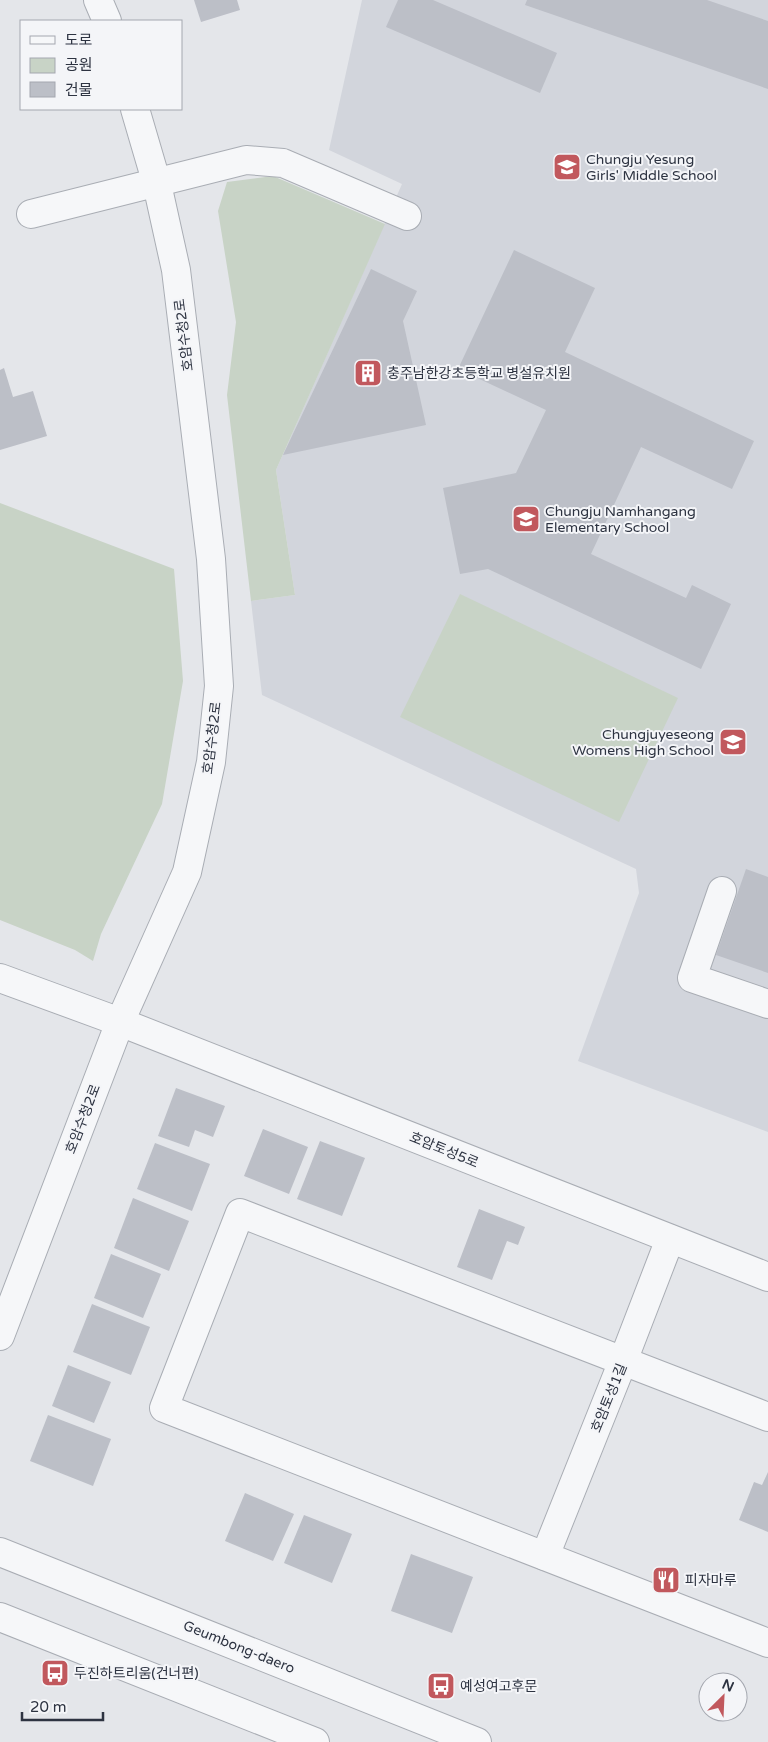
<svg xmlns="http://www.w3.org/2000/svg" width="768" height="1742" font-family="'Varela Round','Noto Sans KR',sans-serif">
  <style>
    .built { fill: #d2d5dc }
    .green { fill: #c8d3c6 }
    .building { fill: #bcbfc7 }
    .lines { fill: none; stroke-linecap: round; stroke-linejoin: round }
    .minor-casing { stroke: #a9adb4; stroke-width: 30 }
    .minor { stroke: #f6f7f9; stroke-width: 28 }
    .labels { text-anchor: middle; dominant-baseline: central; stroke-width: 4; stroke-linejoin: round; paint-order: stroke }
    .poi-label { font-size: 14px; fill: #2d3341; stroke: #f4f5f8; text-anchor: start }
    .street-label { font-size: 14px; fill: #2d3341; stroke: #f4f5f8 }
  </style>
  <rect width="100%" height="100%" fill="#e4e6ea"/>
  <path class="built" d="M362 0H768V1132L578 1061 639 893 636 869 262 695 251 601 295 595 276 470 402 184 329 150Z"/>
  <g class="green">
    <path d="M273 176 385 224 276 470 295 595 251 601 227 395 236 322 218 211 227 182Z"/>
    <path d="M0 503 174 569 183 681 162 804 101 934 93 961 75 950 0 920Z"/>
    <path d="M460 594 678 698 619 822 400 717Z"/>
  </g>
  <g class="building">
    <path d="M194 0H237L240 10 201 22Z"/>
    <path d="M398 0H433L557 53 540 93 386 27Z"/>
    <path d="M527 0H707L768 21V89L525 5Z"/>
    <path d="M514 250 595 288 565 352 754 441 732 489 641 447 591 554 686 598 692 585 731 604 701 669 488 569 460 574 443 488 516 473 546 410 458 369Z"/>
    <path d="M371 269 417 291 403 321 426 425 283 455Z"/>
    <path d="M4 368 13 397 33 391 47 436 0 450V370Z"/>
    <path d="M746 869 768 877V973L716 955Z"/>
    <path d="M176 1088 225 1106 213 1137 195 1130 189 1147 158 1136Z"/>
    <path d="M263 1129 308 1147 289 1194 244 1176Z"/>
    <path d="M320 1141 365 1158 342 1216 297 1199Z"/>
    <path d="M155 1143 210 1164 192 1211 137 1189Z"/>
    <path d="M133 1198 189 1221 169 1271 114 1248Z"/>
    <path d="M479 1209 525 1227 518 1245 507 1241 492 1280 457 1267Z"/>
    <path d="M111 1254 161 1274 143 1318 94 1298Z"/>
    <path d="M92 1304 150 1327 131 1375 73 1352Z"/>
    <path d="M68 1365 111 1382 94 1423 52 1406Z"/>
    <path d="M48 1415 111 1439 93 1486 30 1461Z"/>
    <path d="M768 1472V1532L739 1520 754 1482 762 1485Z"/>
    <path d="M245 1493 294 1514 273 1561 225 1541Z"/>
    <path d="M304 1515 352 1534 332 1583 284 1563Z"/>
    <path d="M411 1554 473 1577 452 1633 391 1611Z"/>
  </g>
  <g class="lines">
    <defs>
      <g id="minor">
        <path d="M98 0 107 21"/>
        <path d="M31 214 246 160 283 163 407 216"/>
        <path d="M722 891 692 978 768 1004"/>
        <path d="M0 978 120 1022 768 1277"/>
        <path d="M0 1336 120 1022 187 872 211 762 219 686 211 559 176 270 157 184 135 109"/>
        <path d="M768 1417 240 1213 164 1408 768 1643"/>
        <path d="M0 1552 477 1742"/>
        <path d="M545 1556 623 1361 670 1239"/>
        <path d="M0 1617 315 1742"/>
      </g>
    </defs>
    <use href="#minor" class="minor-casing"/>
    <use href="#minor" class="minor"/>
  </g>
  <defs>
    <symbol id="school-square" viewBox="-11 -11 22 22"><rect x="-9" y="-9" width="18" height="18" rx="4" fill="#c1585d" stroke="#f4f5f8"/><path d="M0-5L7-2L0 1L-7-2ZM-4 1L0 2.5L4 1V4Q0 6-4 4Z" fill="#fff"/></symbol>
    <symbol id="building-square" viewBox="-11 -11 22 22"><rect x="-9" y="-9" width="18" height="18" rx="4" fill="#c1585d" stroke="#f4f5f8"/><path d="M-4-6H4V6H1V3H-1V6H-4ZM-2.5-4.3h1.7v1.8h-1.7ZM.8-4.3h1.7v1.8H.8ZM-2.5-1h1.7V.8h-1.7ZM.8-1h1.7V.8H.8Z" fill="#fff"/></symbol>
    <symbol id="restaurant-square" viewBox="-11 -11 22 22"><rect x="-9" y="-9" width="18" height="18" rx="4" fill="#c1585d" stroke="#f4f5f8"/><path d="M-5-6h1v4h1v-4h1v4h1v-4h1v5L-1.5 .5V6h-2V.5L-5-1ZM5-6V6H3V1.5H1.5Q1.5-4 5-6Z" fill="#fff"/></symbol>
    <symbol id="bus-square" viewBox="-11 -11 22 22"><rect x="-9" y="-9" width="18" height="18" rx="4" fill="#c1585d" stroke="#f4f5f8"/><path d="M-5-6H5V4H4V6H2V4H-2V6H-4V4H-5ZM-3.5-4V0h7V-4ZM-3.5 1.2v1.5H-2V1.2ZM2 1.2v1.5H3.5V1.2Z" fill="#fff"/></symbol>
  </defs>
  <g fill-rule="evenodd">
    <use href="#school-square" x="551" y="151" width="32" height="32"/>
    <use href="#building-square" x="352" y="357" width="32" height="32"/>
    <use href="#school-square" x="510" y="503" width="32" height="32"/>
    <use href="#school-square" x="717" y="726" width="32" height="32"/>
    <use href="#restaurant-square" x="650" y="1564" width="32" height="32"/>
    <use href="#bus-square" x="39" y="1657" width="32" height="32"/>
    <use href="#bus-square" x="425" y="1670" width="32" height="32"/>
  </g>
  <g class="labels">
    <g class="poi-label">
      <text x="586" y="159">Chungju Yesung<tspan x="586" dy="16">Girls' Middle School</tspan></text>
      <text x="387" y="373">충주남한강초등학교 병설유치원</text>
      <text x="545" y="511">Chungju Namhangang<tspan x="545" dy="16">Elementary School</tspan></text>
      <text x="714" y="734" text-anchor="end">Chungjuyeseong<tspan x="714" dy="16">Womens High School</tspan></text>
      <text x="685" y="1580">피자마루</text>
      <text x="74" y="1673">두진하트리움(건너편)</text>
      <text x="460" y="1686">예성여고후문</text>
    </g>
    <g class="street-label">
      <text transform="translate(184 335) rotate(-97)">호암수청2로</text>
      <text transform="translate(212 738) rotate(-83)">호암수청2로</text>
      <text transform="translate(83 1119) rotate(-69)">호암수청2로</text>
      <text transform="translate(444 1150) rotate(22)">호암토성5로</text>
      <text transform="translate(609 1398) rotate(-68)">호암토성1길</text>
      <text transform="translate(239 1647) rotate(22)">Geumbong-daero</text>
    </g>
  </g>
  <rect x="20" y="20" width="162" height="90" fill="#f4f5f8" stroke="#a4a7af"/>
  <rect x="30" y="36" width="25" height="8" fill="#f6f7f9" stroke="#a4a7af"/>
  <text x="65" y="45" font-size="15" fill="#2d3341">도로</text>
  <rect x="30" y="58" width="25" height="15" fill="#c8d3c6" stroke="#a4a7af"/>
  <text x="65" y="70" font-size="15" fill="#2d3341">공원</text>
  <rect x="30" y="82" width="25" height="15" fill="#bcbfc7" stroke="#a4a7af"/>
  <text x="65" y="95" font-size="15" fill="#2d3341">건물</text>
  <g transform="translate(723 1697) rotate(24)"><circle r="24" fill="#f4f5f8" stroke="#a4a7af"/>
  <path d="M0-4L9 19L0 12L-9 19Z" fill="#c1585d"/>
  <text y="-8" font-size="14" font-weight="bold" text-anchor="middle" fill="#2d3341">N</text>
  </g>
  <path d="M22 1712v8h81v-8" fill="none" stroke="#2d3341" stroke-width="2.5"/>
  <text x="30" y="1712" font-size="15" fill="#2d3341" stroke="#f4f5f8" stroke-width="4" paint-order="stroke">20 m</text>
</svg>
